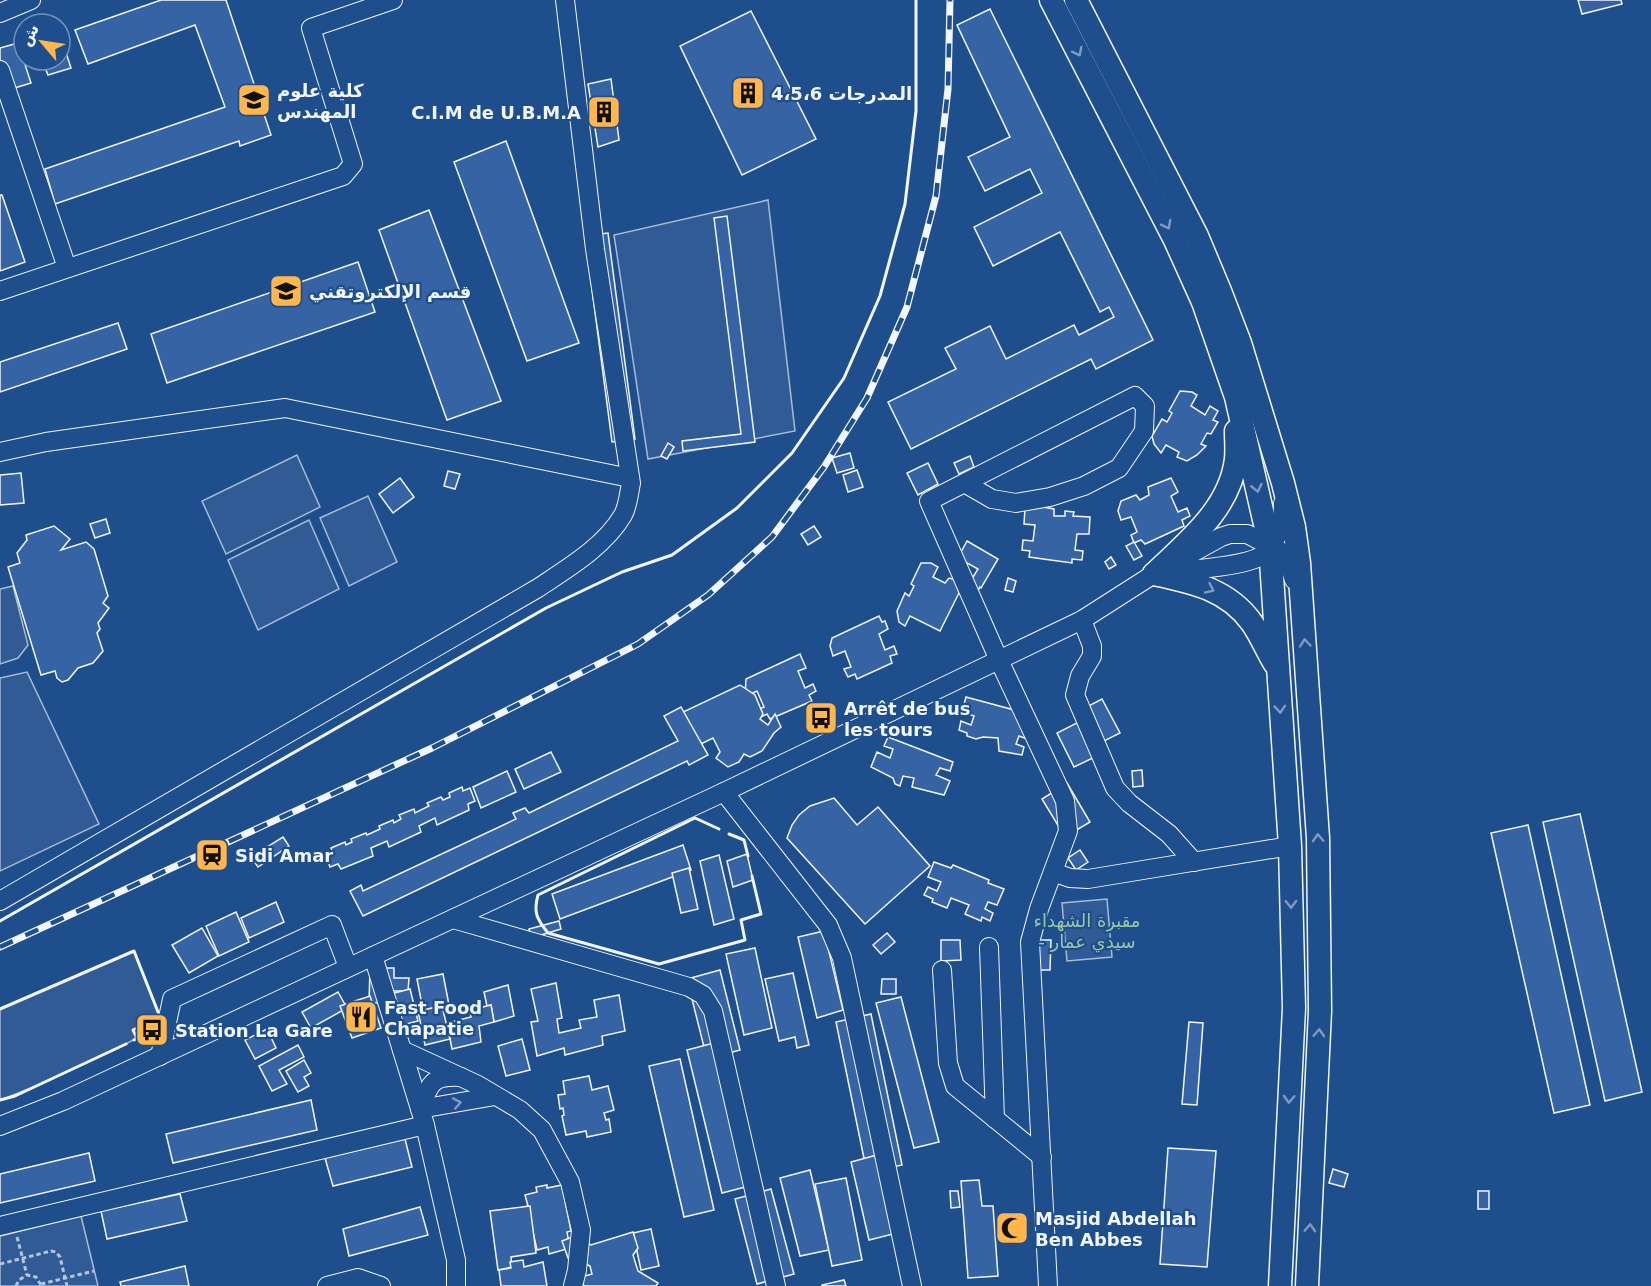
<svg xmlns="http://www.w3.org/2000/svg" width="1651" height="1286" font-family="'DejaVu Sans',Vazirmatn,sans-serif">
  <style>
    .built { fill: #305b95; stroke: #a8bbd7; stroke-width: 1.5 }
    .building { fill: #3563a3; stroke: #f2f6ff; stroke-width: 1.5 }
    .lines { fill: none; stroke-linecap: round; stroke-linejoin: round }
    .minor-casing { stroke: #f2f6ff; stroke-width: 20 }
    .major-casing { stroke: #f2f6ff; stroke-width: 25 }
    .path { stroke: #b3c4dc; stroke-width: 3; stroke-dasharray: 4.5 3; stroke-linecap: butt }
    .minor { stroke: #1f4e8c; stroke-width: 18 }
    .major { stroke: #1f4e8c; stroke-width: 22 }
    .rail-casing { stroke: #f2f6ff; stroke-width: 7 }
    .rail { stroke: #1f4e8c; stroke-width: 4.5; stroke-dasharray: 14; stroke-linecap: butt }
    .wall { stroke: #f2f6ff; stroke-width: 3 }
    .oneway { stroke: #7e9ac0 }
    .labels { text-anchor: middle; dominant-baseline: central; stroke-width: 4.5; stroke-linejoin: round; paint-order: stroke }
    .poi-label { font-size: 18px; font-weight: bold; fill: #f2f6ff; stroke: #1f4e8c; text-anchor: start }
    .park-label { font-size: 18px; fill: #97c8a6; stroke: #1f4e8c }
  </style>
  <rect width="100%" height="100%" fill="#1f4e8c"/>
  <g class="built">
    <path d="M768 200 795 431 648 459 614 235Z"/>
    <path d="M297 455 320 507 226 554 202 501Z"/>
    <path d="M368 496 397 562 349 586 320 518Z"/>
    <path d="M309 520 339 589 258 630 228 560Z"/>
    <path d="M13 586 28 645 18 658 0 664V589Z"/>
    <path d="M27 672 99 824 0 871V678Z"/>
    <path d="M1107 899 1112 957 1067 961 1062 903Z"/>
    <path d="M134 951 160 1017 133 1030 137 1038 120 1047 41 1084 0 1100V1009Z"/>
    <path d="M81 1216 98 1286H0V1236Z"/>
  </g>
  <g class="building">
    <path d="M161 0H226L271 135 240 146 239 141 55 204 45 169 225 107 195 25 88 64 75 30Z"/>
    <path d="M1578 0H1621L1622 4 1582 14Z"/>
    <path d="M990 9 1153 340 1096 369 1091 359 911 449 888 402 956 369 945 348 990 326 1006 359 1074 325 1079 335 1114 317 1109 307 1100 312 1060 232 993 266 974 227 1042 193 1030 169 985 191 968 157 1010 137 957 25Z"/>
    <path d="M751 11 816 139 742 175 680 46Z"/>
    <path d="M60 34 71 68 48 75 42 60H60Z"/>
    <path d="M18 43 31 83 8 90 0 64V48Z"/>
    <path d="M611 79 619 140 598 147 588 84Z"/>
    <path d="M506 141 579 343 527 361 454 162Z"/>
    <path d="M0 195H2L25 262 0 271Z"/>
    <path d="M429 210 501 401 447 420 379 230Z"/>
    <path d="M727 216 755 442 683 451 682 441 741 434 714 218Z"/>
    <path d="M608 233 635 439 612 442 585 236Z"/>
    <path d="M358 262 375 312 167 383 151 334Z"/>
    <path d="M118 323 127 349 0 392V362Z"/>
    <path d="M1180 391 1192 392 1197 395 1191 406 1205 415 1210 406 1218 411 1213 420 1218 422 1211 434 1207 433 1201 444 1206 446 1197 455 1187 461 1177 457 1179 452 1166 445 1161 453 1154 444 1152 436 1162 419 1167 422 1172 413 1169 411Z"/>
    <path d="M668 443 674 447 667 459 661 456Z"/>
    <path d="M850 453 854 468 837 473 832 458Z"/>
    <path d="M970 456 974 467 959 474 954 463Z"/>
    <path d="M928 463 938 484 918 495 907 473Z"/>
    <path d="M857 470 863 487 848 492 843 475Z"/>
    <path d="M448 471 460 474 455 489 444 486Z"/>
    <path d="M21 473 24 503 0 505V475Z"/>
    <path d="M400 478 414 497 393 513 379 494Z"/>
    <path d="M1171 478 1178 492 1171 496 1178 512 1187 508 1190 516 1182 520 1184 526 1145 544 1141 540 1134 543 1131 535 1137 532 1131 517 1121 520 1118 511 1121 501 1136 495 1140 500 1149 495 1148 487Z"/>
    <path d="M1037 506 1054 509V516H1065V511L1074 512 1073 516 1090 517 1089 534H1077L1075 550 1083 551 1082 560 1072 559V563L1029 557 1030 551 1022 550 1023 540 1033 541 1035 525 1024 524 1025 508Z"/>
    <path d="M106 519 110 533 95 538 90 524Z"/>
    <path d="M54 526 70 539 61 550 86 542 94 549 108 596 103 603 109 608 98 623 100 629 97 633 103 651 93 663 78 668 68 680 62 682 57 678 55 671 41 675 8 567 20 563 17 553 27 540 26 535Z"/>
    <path d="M814 526 821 537 808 545 801 534Z"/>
    <path d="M967 541 998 559 981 588 980 587 975 596 955 585 960 576 970 582 978 569 958 558Z"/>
    <path d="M1134 542 1142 556 1134 560 1126 546Z"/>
    <path d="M1111 557 1116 565 1109 569 1105 562Z"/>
    <path d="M921 563H931L938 567 933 577 945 583 949 578 956 580 959 593 940 631 910 616 905 626 899 622 897 611 905 593 909 596 914 586 911 584Z"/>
    <path d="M1008 578 1016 581 1013 592 1005 590Z"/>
    <path d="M879 616 882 622 885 621 888 629 879 634 885 650 894 646 897 654 890 656 892 663 857 679 855 674 848 677 844 669 851 667 845 651 833 656 830 646 832 638Z"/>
    <path d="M800 654 806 668 798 671 805 688 813 684 816 691 809 695 812 701 770 719 767 714 761 717 757 710 764 707 757 691 745 697 746 679Z"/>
    <path d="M740 685 755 695 763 714 760 719 768 725 775 714 781 727 774 733 762 751 750 757 744 754 739 762 728 767 716 758 720 752 713 738 701 744 678 728 675 722 681 713Z"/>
    <path d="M966 697 1014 710 1027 739 1019 736 1016 744 1024 747 1022 755 999 751 998 738 983 737 976 739 967 736V733L959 730 961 721 971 725 974 716 962 712Z"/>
    <path d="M1102 699 1120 733 1094 746 1099 755 1074 767 1057 733 1081 721 1077 712Z"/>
    <path d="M681 707 708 755 689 765 687 761 363 916 350 891 361 885 363 891 516 819 513 813 525 808 529 813 678 741 664 716Z"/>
    <path d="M888 737 953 762 950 771 940 768 936 775 950 781 944 795 912 787 914 778 903 776 900 786 895 784 893 778 871 767 877 752 890 758 893 749 884 746Z"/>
    <path d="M551 752 561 772 524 789 515 769Z"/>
    <path d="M1142 770 1143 786 1133 787 1132 771Z"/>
    <path d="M507 771 516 792 481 808 473 787Z"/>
    <path d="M1067 783 1090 822 1065 837 1042 799Z"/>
    <path d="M462 787 463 791 470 788 475 801 468 804 469 810 437 825 435 818 419 826 421 832 389 847 387 841 371 848 373 856 341 869 338 864 330 867 326 856 333 853 331 848 345 842 346 845 352 842 351 839 366 833 367 835 380 829 379 826 393 820 394 823 401 819 399 815 414 809 415 813 429 806 427 803 441 797 443 800 450 797 449 793Z"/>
    <path d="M834 798 857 825 878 807 930 866 865 924 787 838 792 825 799 815 810 806Z"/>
    <path d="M1580 814 1642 1092 1605 1101 1543 822Z"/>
    <path d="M1528 825 1590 1105 1554 1113 1491 833Z"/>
    <path d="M283 837 289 846 258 867 251 857Z"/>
    <path d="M683 845 691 870 560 919 552 894Z"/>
    <path d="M1080 850 1088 862 1076 870 1068 858Z"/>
    <path d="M747 854 753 880 733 887 727 861Z"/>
    <path d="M719 855 734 919 714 925 700 861Z"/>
    <path d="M934 862 951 868 953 865 989 880 988 883 1004 889 997 905 988 902 985 909 993 913 990 921 982 917 981 921 965 914 969 905 951 898 947 908 932 902 933 899 924 895 928 887 937 891 941 882 928 877Z"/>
    <path d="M689 868 698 909 681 913 672 873Z"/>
    <path d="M276 902 284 922 249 938 241 918Z"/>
    <path d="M236 912 249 942 219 956 206 926Z"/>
    <path d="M559 921 561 929 531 938 529 929Z"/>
    <path d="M202 928 218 956 189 973 172 945Z"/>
    <path d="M824 931 843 1010 817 1018 798 937Z"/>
    <path d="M887 933 895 942 881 954 873 945Z"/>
    <path d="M941 940H960L961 960 941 961Z"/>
    <path d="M1036 940H1051L1050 970H1035Z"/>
    <path d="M755 948 772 1028 744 1035 726 954Z"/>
    <path d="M370 968H394V978H409L408 991H383V1003H369Z"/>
    <path d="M720 970 740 1050 707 1059 687 979Z"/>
    <path d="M793 973 809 1045 797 1048 795 1037 779 1041 765 979Z"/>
    <path d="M443 974 449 1005 423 1010 417 979Z"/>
    <path d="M882 979H896V994H881Z"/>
    <path d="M556 983 562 1018 557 1019 559 1033 581 1028 579 1020 597 1017 594 1000 619 995 625 1031 602 1036 603 1045 565 1055 564 1048 537 1056 531 1022 538 1021 531 989Z"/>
    <path d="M508 985 514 1016 494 1022 491 1005 487 1006 484 992Z"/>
    <path d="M410 989 418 1021 391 1028 383 996Z"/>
    <path d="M338 992 347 1008 311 1028 302 1012Z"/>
    <path d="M370 996 381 1028 352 1038 340 1006Z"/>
    <path d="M901 997 939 1142 914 1148 876 1003Z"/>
    <path d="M491 1005 494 1022 479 1026 481 1042 452 1049 447 1023 471 1017 470 1010Z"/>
    <path d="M442 1006 450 1039 425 1045 418 1011Z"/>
    <path d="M871 1014 902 1165 867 1173 836 1022Z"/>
    <path d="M1189 1022 1203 1023 1197 1105 1182 1104Z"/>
    <path d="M267 1029 276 1048 255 1059 245 1040Z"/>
    <path d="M522 1039 530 1070 506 1076 498 1046Z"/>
    <path d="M714 1043 749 1186 722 1193 687 1050Z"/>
    <path d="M298 1045 304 1057 279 1070 287 1084 272 1091 259 1066Z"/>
    <path d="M680 1059 714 1210 684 1217 649 1066Z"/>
    <path d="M304 1060 311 1073 304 1077 309 1086 298 1092 286 1071Z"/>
    <path d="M589 1076 592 1090 608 1086 614 1110 604 1113 606 1120 609 1119 611 1132 587 1137 586 1131 566 1135 562 1116 564 1115 563 1108 560 1109 558 1095 565 1094 563 1081Z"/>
    <path d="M311 1100 317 1130 173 1163 166 1134Z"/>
    <path d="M405 1139 412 1167 333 1186 325 1158Z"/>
    <path d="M1168 1148 1216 1151 1207 1267 1160 1264Z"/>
    <path d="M89 1153 95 1181 0 1203V1174Z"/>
    <path d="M877 1155 897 1233 869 1240 851 1162Z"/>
    <path d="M1333 1169 1348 1174 1344 1187 1329 1183Z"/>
    <path d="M810 1170 829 1250 800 1256 780 1178Z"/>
    <path d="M846 1178 862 1260 832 1266 815 1184Z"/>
    <path d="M979 1180 982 1206H993L998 1276 968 1278 961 1181Z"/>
    <path d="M547 1185V1188L562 1185 571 1231 567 1232 570 1248 549 1254 548 1247 537 1250 533 1232 528 1233 523 1207 528 1206 525 1195 537 1192 536 1187Z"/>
    <path d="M771 1189 794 1274 757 1284 735 1199Z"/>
    <path d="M950 1191H958L960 1207 951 1208Z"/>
    <rect x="1478" y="1191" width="11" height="18"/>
    <path d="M180 1194 187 1221 107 1239 101 1211Z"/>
    <path d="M530 1206 536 1253 511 1257 512 1267 498 1270 490 1211Z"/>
    <path d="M420 1207 428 1235 349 1256 343 1229Z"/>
    <path d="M651 1229 659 1266 641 1270 633 1233Z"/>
    <path d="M633 1232 638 1248 633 1255 638 1271 658 1283 656 1286H584L581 1277 592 1274 590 1266 584 1263 581 1254 568 1258 562 1241 575 1236 591 1245Z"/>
    <path d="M523 1260 524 1267 543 1262 547 1286H501L499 1270 511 1268 510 1262Z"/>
    <path d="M185 1266 189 1286H121L120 1282Z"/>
    <path d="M844 1280 846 1286H822V1285Z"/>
  </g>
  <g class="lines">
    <defs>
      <g id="minor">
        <path d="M0 13 31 0"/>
        <path d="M0 70 67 268"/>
        <path d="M0 291 343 176 353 164 311 28 393 0"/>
        <path d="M0 452 46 442 285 408 630 478"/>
        <path d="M966 484 992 499 1016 503 1050 497 1084 486 1119 468 1144 431 1145 406 1135 396 929 501 998 658 1065 801 1068 831 1039 909 1030 942 1048 1286"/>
        <path d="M1165 572C1187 570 1243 567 1261 556 1279 543 1283 523 1283 503"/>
        <path d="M1082 620 1092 646V656L1080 676 1075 695 1115 788 1129 803 1169 834 1194 862"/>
        <path d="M724 792 828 925 842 958 912 1286"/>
        <path d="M1053 872 1070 878 1088 879 1290 846"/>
        <path d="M0 901 538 588C568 568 604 547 623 515 628 506 629 493 631 483L595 249 565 0"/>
        <path d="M453 919 689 987 703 995 713 1011 776 1286"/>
        <path d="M989 947 995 1119"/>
        <path d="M373 956 425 1125 456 1260V1286"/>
        <path d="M942 970 948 1063 955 1086 1042 1157"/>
        <path d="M402 1050 478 1085 520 1110 542 1130 570 1182 581 1230 577 1270 573 1286"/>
        <path d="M160 1056 172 999 332 925 348 967"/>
        <path d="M420 1109 495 1096"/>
        <path d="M420 1109C430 1084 431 1075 461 1077"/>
        <path d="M0 1126 63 1101 724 792 1082 620 1154 574 1221 537 1230 534H1247L1282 552 1287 558 1294 580"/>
        <path d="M0 1226 425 1125"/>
        <path d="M327 1286 358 1278 381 1286"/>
      </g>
      <g id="major">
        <path d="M1051 0 1175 240 1203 302 1236 397 1270 546 1290 846 1294 1008 1280 1286"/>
        <path d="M1076 0 1197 236 1220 291 1240 343 1283 483 1294 527 1299 563 1318 838 1320 1011 1307 1286"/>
        <path d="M1154 574C1187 542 1230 509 1236 459 1237 450 1236 441 1236 431"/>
        <path d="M1154 574C1192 582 1228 589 1252 623 1261 636 1267 651 1275 664"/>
      </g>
    </defs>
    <use href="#minor" class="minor-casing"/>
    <use href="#major" class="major-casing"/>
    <g class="path">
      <path d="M17 1237 27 1275"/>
      <path d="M0 1264 51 1251 56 1252 60 1257 67 1286"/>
      <path d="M41 1284 94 1271"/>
      <path d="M16 1286 19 1280 27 1275 36 1277 41 1285"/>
    </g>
    <use href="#minor" class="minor"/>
    <use href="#major" class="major"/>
    <defs>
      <path id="rail" d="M0 947 432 748 638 644 708 595 772 537 824 467 867 398 907 307 936 196 948 89 950 0"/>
    </defs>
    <use href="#rail" class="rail-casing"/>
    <use href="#rail" class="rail"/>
    <g class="wall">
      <path d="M719 829 695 818 538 895C533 913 537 919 548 933L659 964 745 940 741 920 761 914 752 876"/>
      <path d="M729 834 744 840 748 856"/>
      <path d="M0 921 546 608 622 572 672 555 737 508 792 453 844 378 880 296 905 204 916 111V0"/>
      <path d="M0 1009 134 951 160 1017 133 1030 137 1038 134 1040"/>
      <path d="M0 1100 15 1096 126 1044"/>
    </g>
  </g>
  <defs><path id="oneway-chevron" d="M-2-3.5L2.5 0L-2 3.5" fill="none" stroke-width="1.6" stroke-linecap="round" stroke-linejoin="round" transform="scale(1.5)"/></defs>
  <g class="oneway">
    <use href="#oneway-chevron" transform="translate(1078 52) rotate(63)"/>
    <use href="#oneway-chevron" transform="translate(1167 225) rotate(63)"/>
    <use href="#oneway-chevron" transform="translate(1257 488) rotate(77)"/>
    <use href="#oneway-chevron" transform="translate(1210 589) rotate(25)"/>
    <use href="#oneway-chevron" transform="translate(1305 643) rotate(-95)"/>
    <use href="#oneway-chevron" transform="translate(1280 709) rotate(86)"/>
    <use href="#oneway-chevron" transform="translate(1318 838) rotate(-92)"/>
    <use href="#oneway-chevron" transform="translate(1291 904) rotate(89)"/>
    <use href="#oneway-chevron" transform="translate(1319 1033) rotate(-87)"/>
    <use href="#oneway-chevron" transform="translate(1289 1099) rotate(93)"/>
    <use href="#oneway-chevron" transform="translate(457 1103) rotate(-10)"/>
    <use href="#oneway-chevron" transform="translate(1310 1228) rotate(-87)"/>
  </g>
  <defs>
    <symbol id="building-square" viewBox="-11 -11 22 22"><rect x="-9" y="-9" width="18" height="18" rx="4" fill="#ffb74d" stroke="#1f4e8c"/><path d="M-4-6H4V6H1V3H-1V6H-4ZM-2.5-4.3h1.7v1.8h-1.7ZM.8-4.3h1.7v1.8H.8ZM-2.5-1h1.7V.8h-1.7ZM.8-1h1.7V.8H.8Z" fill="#111"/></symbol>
    <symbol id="university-square" viewBox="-11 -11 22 22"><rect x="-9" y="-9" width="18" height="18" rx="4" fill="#ffb74d" stroke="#1f4e8c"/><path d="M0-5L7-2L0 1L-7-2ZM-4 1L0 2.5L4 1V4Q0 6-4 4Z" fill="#111"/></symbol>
    <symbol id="bus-square" viewBox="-11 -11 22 22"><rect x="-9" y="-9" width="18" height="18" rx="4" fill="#ffb74d" stroke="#1f4e8c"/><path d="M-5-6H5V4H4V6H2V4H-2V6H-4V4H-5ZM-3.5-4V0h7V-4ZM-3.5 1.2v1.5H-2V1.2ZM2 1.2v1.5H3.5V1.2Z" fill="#111"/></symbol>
    <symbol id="station-square" viewBox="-11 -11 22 22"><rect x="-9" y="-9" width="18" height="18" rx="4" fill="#ffb74d" stroke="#1f4e8c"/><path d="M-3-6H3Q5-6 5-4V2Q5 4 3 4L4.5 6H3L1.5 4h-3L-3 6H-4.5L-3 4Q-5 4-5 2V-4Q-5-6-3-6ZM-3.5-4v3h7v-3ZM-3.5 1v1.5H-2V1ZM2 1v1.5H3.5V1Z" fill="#111"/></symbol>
    <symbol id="restaurant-square" viewBox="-11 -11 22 22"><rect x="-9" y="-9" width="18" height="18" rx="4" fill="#ffb74d" stroke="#1f4e8c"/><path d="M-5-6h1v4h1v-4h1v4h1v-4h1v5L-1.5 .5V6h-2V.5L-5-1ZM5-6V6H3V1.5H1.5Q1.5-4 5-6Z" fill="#111"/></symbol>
    <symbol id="mosque-square" viewBox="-11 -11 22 22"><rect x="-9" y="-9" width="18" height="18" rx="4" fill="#ffb74d" stroke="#1f4e8c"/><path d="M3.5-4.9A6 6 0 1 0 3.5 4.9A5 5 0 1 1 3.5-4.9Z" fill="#111"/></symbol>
  </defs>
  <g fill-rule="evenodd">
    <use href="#building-square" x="729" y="74" width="38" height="38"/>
    <use href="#university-square" x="235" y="81" width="38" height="38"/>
    <use href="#building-square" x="585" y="93" width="38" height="38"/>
    <use href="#university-square" x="267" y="272" width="38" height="38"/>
    <use href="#bus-square" x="802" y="699" width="38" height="38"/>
    <use href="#station-square" x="193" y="836" width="38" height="38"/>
    <use href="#restaurant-square" x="342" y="998" width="38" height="38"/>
    <use href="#bus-square" x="133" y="1011" width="38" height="38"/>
    <use href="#mosque-square" x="993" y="1209" width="38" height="38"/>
  </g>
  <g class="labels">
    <g class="poi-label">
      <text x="277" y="90">كلية علوم<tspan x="277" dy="21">المهندس</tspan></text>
      <text x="771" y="93">المدرجات 4،5،6</text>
      <text x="581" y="112" text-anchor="end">C.I.M de U.B.M.A</text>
      <text x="309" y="291">قسم الإلكتروتقني</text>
      <text x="844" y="708">Arrêt de bus<tspan x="844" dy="21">les tours</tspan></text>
      <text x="235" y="855">Sidi Amar</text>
      <text x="384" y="1007">Fast Food<tspan x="384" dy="21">Chapatie</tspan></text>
      <text x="175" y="1030">Station La Gare</text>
      <text x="1035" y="1218">Masjid Abdellah<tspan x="1035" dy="21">Ben Abbes</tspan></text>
    </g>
    <g class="park-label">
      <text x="1087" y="920">مقبرة الشهداء<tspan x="1087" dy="21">- سيدي عمار</tspan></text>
    </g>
  </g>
  <g transform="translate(42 42) rotate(299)"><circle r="28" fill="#1f4e8c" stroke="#7391ba" stroke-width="1.5"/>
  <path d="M0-4.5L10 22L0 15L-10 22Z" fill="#ffb74d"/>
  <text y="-9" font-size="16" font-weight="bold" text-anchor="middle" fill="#f2f6ff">ش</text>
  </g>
</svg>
